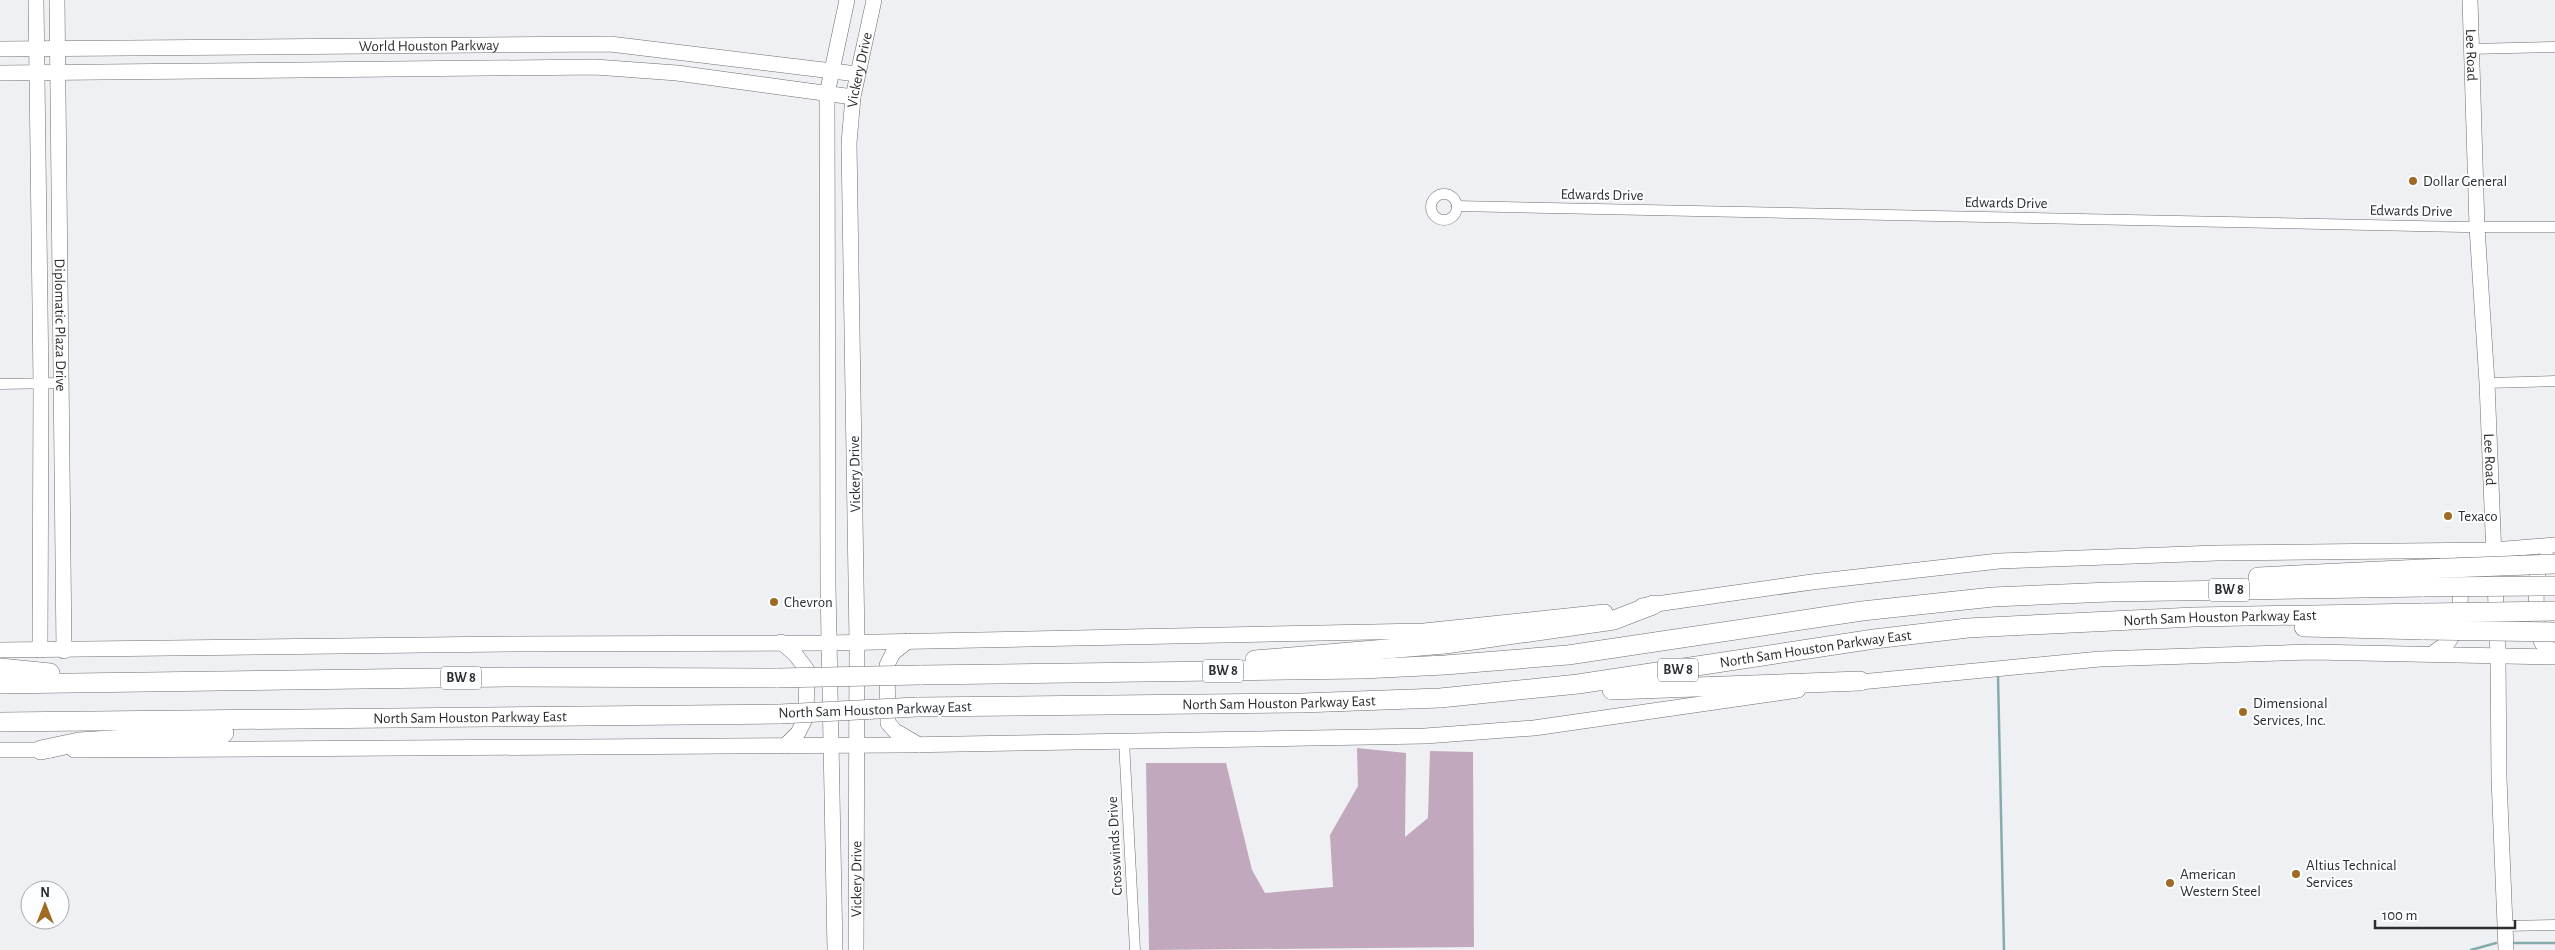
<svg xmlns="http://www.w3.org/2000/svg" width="2555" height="950" font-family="'Alegreya Sans',sans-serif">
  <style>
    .forest { fill: #c1a8bd }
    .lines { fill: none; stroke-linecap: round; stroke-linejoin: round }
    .stream { stroke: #86abad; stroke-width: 2.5 }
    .street-casing { stroke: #6d6e71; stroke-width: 11 }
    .secondary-casing { stroke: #6d6e71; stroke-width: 16 }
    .highway-casing { stroke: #6d6e71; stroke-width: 20 }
    .street { stroke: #fff; stroke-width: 10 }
    .secondary { stroke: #fff; stroke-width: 15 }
    .highway { stroke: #fff; stroke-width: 19 }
    .highway-bridge-casing { stroke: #6d6e71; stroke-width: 20; stroke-linecap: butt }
    .highway-bridge { stroke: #fff; stroke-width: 19 }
    .poi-dot { fill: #9f6a23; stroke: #fdfeff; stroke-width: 2 }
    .labels { text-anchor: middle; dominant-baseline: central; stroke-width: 4; stroke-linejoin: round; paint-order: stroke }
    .shield { fill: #fdfeff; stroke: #6b6c6d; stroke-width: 1 }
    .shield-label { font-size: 14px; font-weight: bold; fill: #2c2d2e }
    .street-label { font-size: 15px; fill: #2c2d2e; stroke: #fdfeff }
    .poi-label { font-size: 15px; fill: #2c2d2e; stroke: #fdfeff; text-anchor: start }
  </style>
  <rect width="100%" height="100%" fill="#eff0f3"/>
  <path class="forest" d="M1357 748 1406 753 1405 837 1428 818 1430 751 1473 752 1474 947 1149 950 1146 763H1226L1252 870 1265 893 1333 887 1330 835 1358 786Z"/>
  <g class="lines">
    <g class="stream">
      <path d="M1998 676 2004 950"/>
      <path d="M2512 943H2555"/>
      <path d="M2471 950 2496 943"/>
    </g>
    <defs>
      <g id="street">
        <path d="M2471 49 2555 47"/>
        <circle cx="1444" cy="207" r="13"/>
        <path d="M1457 206 2463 227H2555"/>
        <path d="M2487 383 2555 381"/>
        <path d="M0 384 62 383"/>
        <path d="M1124 741 1135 950"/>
        <path d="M2505 926 2555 925"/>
      </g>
      <g id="secondary">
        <path d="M36 0 41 383 40 650"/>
        <path id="s1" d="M57 0 64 651"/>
        <path id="s2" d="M2470 0 2477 227 2487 383 2498 656 2499 778 2506 950"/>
        <path id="s3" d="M0 49 610 44 857 74"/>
        <path d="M0 73 595 67 677 73 853 97"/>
        <path d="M2547 558C2547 558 2541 563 2541 563 2534 575 2535 631 2542 643 2546 648 2549 650 2555 651"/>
        <path d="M1642 606 1812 582 1999 561 2217 553 2493 550 2555 545"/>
        <path d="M908 641 893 653 887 665 888 723 895 731 919 745"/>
        <path d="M781 642 795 654 807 670 806 717 798 733 785 746"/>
        <path d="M0 650 510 644 828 643 1424 631 1605 612"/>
        <path d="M2432 654C2437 650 2444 646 2448 642 2460 627 2465 586 2455 568 2453 565 2449 562 2447 560"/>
        <path d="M1850 683 2100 659 2312 652 2555 657"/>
        <path d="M0 750H51"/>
        <path d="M74 750 902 745 1425 736 1534 728 1798 690"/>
        <path d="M835 950 828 586 827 94 847 0"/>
        <path id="s4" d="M856 950 857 642 849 143 853 97 874 0"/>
      </g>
      <g id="highway">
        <path d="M2258 577 2422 569"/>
        <path d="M2304 627 2424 630"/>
        <path d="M1255 660 1445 644 1614 620 1653 605"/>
        <path d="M0 668 50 673"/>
        <path d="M920 675 1362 669 1445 665 1568 655 1862 611 1993 597 2110 592 2424 587"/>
        <path d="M0 684 509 677 778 678"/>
        <path d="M1612 690 1860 681"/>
        <path id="s5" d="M917 707 1301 703 1440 698 1578 684 1874 639 1968 628 2194 617 2424 613"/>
        <path id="s6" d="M0 722 780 714"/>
        <path d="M41 750 79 742 224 733"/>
      </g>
    </defs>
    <use href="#street" class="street-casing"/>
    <use href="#secondary" class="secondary-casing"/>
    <use href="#highway" class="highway-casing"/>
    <use href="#street" class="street"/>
    <use href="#secondary" class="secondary"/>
    <use href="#highway" class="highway"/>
    <defs>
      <g id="highway-bridge">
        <path d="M2422 569 2555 564"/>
        <path d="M2424 587 2555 586"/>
        <path d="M2424 613 2555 611"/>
        <path d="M2424 630 2555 632"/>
        <path d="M778 678 920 675"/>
        <path d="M780 714 917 707"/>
      </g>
    </defs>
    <use href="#highway-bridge" class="highway-bridge-casing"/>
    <use href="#highway-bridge" class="highway-bridge"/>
  </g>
  <g class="poi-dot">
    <circle cx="2413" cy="181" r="5"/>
    <circle cx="2448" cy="516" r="5"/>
    <circle cx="774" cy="602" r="5"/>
    <circle cx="2243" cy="712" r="5"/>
    <circle cx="2296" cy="874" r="5"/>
    <circle cx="2170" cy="883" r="5"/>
  </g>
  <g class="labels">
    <g class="shield">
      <rect x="2209" y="578.5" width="40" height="23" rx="4"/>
      <rect x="1658" y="658.5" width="40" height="23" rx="4"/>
      <rect x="1203" y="659.5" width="40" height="23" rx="4"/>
      <rect x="441" y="666.5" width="40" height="23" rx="4"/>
    </g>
    <g class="shield-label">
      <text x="2229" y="590">BW 8</text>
      <text x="1678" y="670">BW 8</text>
      <text x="1223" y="671">BW 8</text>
      <text x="461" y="678">BW 8</text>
    </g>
    <g class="street-label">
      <text stroke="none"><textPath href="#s3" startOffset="429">World Houston Parkway</textPath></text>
      <text stroke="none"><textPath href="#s2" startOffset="55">Lee Road</textPath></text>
      <text stroke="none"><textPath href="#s4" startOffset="881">Vickery Drive</textPath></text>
      <text transform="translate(1602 195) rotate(1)">Edwards Drive</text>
      <text transform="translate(2006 203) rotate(1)">Edwards Drive</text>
      <text transform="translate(2411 211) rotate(1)">Edwards Drive</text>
      <text stroke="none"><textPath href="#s1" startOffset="325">Diplomatic Plaza Drive</textPath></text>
      <text stroke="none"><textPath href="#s2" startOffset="460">Lee Road</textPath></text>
      <text transform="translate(855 474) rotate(-91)">Vickery Drive</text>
      <text stroke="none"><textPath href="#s5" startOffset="1308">North Sam Houston Parkway East</textPath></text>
      <text stroke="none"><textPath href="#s5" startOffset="902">North Sam Houston Parkway East</textPath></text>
      <text stroke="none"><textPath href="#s5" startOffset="362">North Sam Houston Parkway East</textPath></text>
      <text transform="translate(875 710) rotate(-2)">North Sam Houston Parkway East</text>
      <text stroke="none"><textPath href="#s6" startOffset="470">North Sam Houston Parkway East</textPath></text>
      <text transform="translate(1115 846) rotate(-93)">Crosswinds Drive</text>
      <text stroke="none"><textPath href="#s4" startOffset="71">Vickery Drive</textPath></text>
    </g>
    <g class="poi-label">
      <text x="2423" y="181">Dollar General</text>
      <text x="2458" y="516">Texaco</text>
      <text x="784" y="602">Chevron</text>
      <text x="2253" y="703">Dimensional<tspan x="2253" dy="17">Services, Inc.</tspan></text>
      <text x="2306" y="865">Altius Technical<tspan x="2306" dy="17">Services</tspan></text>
      <text x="2180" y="874">American<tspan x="2180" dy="17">Western Steel</tspan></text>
    </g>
  </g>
  <g transform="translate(45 905)"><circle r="24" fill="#fdfeff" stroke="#a9aaab"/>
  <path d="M0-4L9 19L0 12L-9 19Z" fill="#9f6a23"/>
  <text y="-8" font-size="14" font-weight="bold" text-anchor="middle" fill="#2c2d2e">N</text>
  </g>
  <path d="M2375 920v8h140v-8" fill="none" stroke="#2c2d2e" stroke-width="2.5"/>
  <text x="2382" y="920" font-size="15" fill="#2c2d2e" stroke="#fdfeff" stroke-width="4" paint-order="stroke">100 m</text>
</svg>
